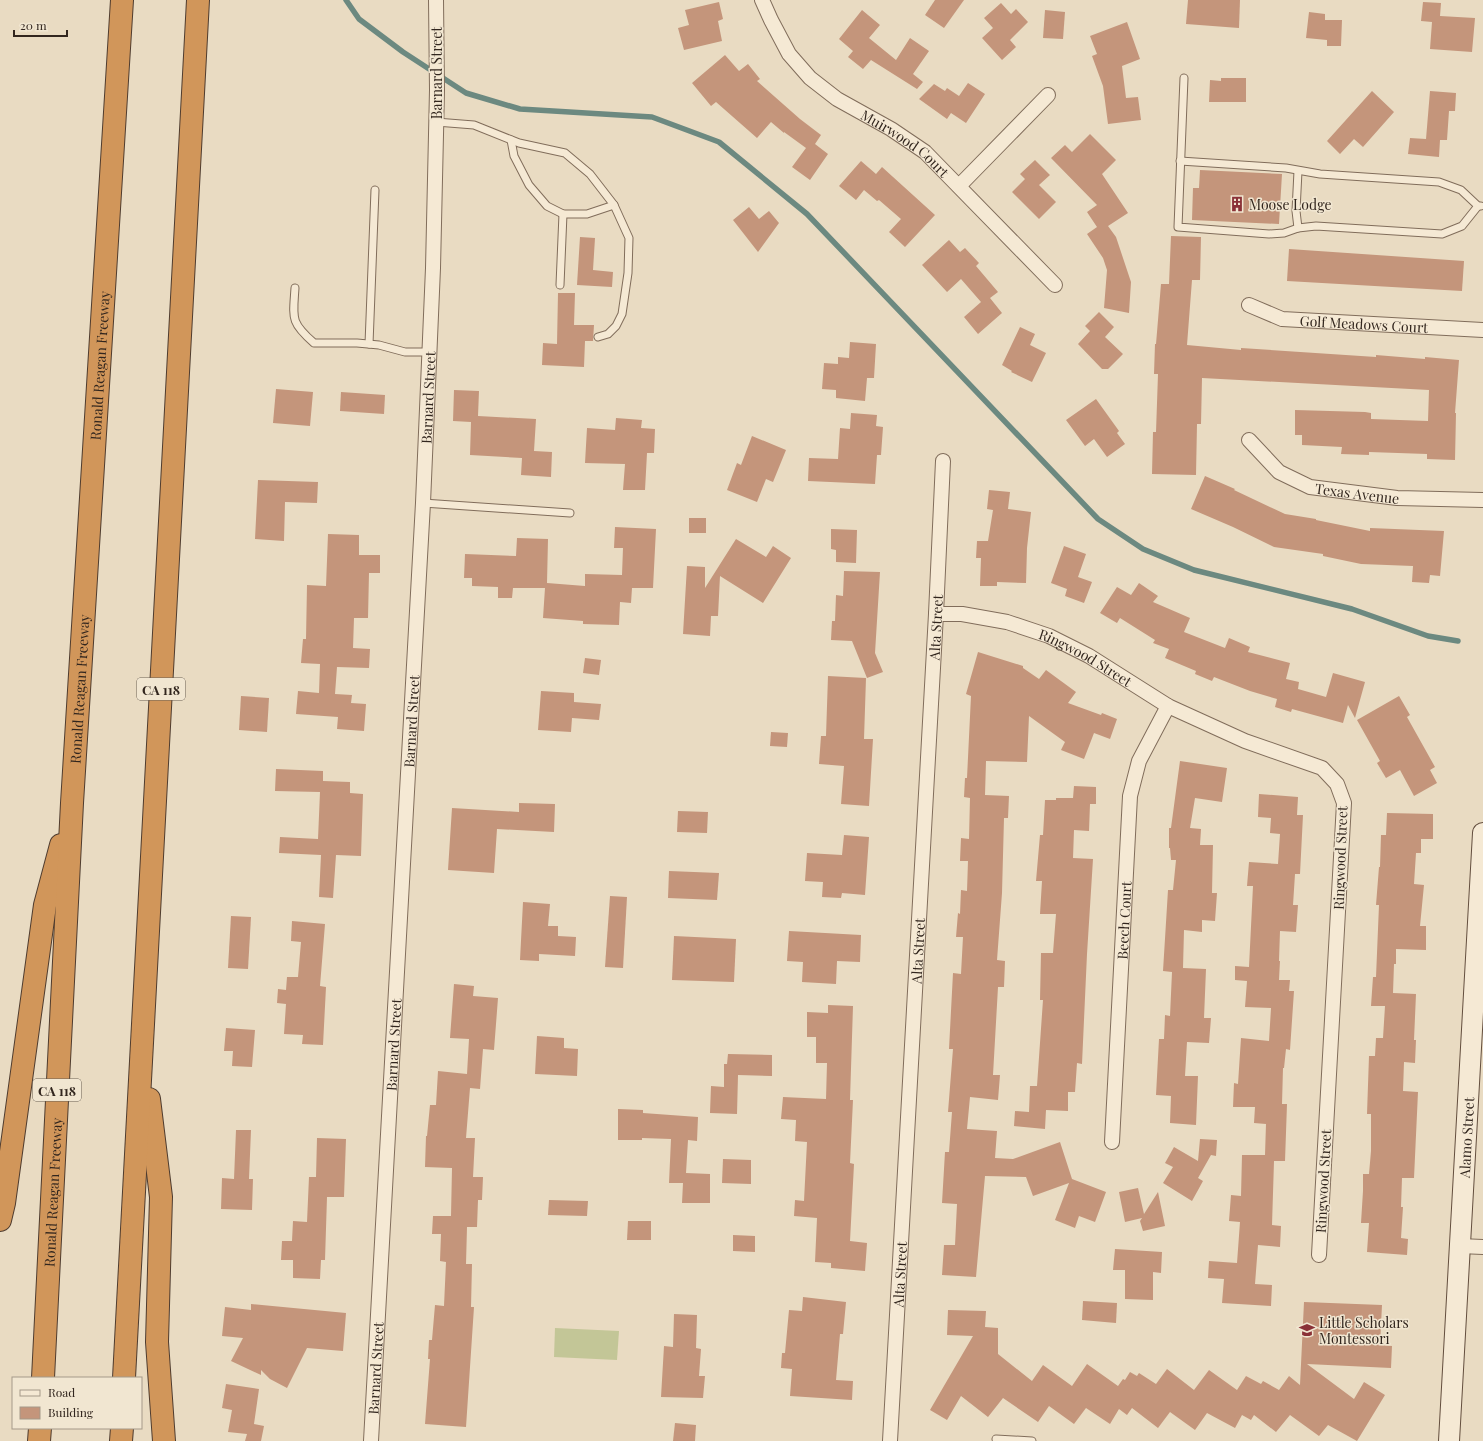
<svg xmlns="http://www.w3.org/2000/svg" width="1483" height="1441" font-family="'Playfair Display',serif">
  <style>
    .green { fill: #c3c697 }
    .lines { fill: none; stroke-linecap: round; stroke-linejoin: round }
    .stream { stroke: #6c8980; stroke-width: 5.5 }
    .building { fill: #c4957b }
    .lane-casing { stroke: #816d5b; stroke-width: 9 }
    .street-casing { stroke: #816d5b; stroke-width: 16 }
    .secondary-casing { stroke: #634e3e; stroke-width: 22 }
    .highway-casing { stroke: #4f3c2f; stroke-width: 24 }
    .lane { stroke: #f5e9d4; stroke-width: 7 }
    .street { stroke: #f5e9d4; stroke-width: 14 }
    .secondary { stroke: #f5e9d4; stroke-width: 20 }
    .highway { stroke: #d1965a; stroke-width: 22 }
    .labels { text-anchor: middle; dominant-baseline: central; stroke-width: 3; stroke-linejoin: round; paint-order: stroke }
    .shield { fill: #f1e6d1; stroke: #6b6054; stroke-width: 1 }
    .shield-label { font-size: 13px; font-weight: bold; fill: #32261e }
    .street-label { font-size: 14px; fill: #32261e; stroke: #f1e6d1 }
    .poi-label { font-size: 14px; fill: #32261e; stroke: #f1e6d1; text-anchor: start }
  </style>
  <rect width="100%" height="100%" fill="#e9dbc2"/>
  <path class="green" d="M555 1328 619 1331 617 1360 554 1357Z"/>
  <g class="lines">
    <path class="stream" d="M346 0 359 19 403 52 466 93 520 109 652 117 719 142 807 214 1098 519 1143 549 1194 570 1352 609 1428 636 1458 641"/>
  </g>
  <g class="building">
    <path d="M935 0H964L944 28 925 15Z"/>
    <path d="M1188 0H1240L1239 28 1186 24Z"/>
    <path d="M719 2 723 19 718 21 722 41 684 50 678 28 689 25 685 10Z"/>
    <path d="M1423 2 1441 3 1440 16 1475 18 1472 52 1430 49 1432 22 1421 21Z"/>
    <path d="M1001 3 1011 14 1016 9 1028 22 1010 40 1016 47 1002 60 982 38 993 28 984 18Z"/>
    <path d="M862 10 880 25 869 38 896 60 910 38 929 51 913 74 923 82 917 89 871 60 863 69 848 57 853 51 839 39Z"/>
    <path d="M1045 10 1065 12 1063 39 1043 38Z"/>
    <path d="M1309 12 1325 14V20H1342L1341 46H1327V40L1306 38Z"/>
    <path d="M1127 22 1140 59 1122 66 1126 98 1138 97 1141 120 1108 124 1103 86 1092 56 1097 54 1090 36Z"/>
    <path d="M725 55 739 71 748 64 760 79 757 81 800 119 821 135 815 144 828 154 810 180 792 167 806 148 784 132V133L771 122 757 138 716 102 711 106 692 83Z"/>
    <path d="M1221 78H1246V102H1209L1210 80 1221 81Z"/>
    <path d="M968 83 985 94 966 123 951 113 947 119 919 99 934 84 945 91 947 88 959 96Z"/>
    <path d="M1372 91 1394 112 1363 147 1354 139 1340 154 1327 141Z"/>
    <path d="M1430 91 1456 93 1455 111H1449L1447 140H1440L1439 157 1408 154 1410 138 1426 139Z"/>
    <path d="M1090 134 1116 160 1102 174 1128 213 1108 226 1116 237 1131 282 1129 313 1104 308 1107 270 1103 258 1087 234 1097 227 1087 212 1097 205 1051 158 1065 145 1072 152Z"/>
    <path d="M1035 160 1050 175 1039 185 1056 202 1039 219 1012 192 1025 179 1020 174Z"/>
    <path d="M861 161 876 174 882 167 935 215 905 247 889 232 901 219 879 200 877 201 864 190 856 200 839 186Z"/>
    <path d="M1200 170 1282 174 1279 224 1192 220 1193 188H1199Z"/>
    <path d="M749 207 759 219 769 211 779 223 758 252 733 220Z"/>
    <path d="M1171 236 1201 237 1200 280H1192L1187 345 1241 350V348L1376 357V355L1425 359V357L1459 360 1455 413H1456L1455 460 1427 459V454L1369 452V455L1341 454 1342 447 1302 445V435H1295V410L1365 412 1371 413V419L1428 421 1429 390 1202 378 1201 424H1197L1196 475 1152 474 1153 432H1156L1158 374H1154L1155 344H1156L1161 284H1169Z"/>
    <path d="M580 237 595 238 593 270 613 272 612 287 577 285Z"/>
    <path d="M949 240 960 252 965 248 979 263 976 266 998 292 990 298 1002 313 978 334 964 317 981 302 961 279 947 292 922 265Z"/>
    <path d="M1289 249 1464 261 1462 291 1287 281Z"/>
    <path d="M558 293H575L574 325H594L593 341H585L584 367 542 365 543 343 557 344Z"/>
    <path d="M1099 312 1114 327 1105 337 1123 354 1108 369H1102L1078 344 1090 331 1085 326Z"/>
    <path d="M1020 327 1035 334 1030 345 1046 353 1032 382 1011 372 1012 371 1002 365Z"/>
    <path d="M850 342 876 344 874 378H867L865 401 836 398V390L822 389 824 363 838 364V357L849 358Z"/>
    <path d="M276 389 313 392 310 426 273 423Z"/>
    <path d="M454 390 479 391 478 416 536 419 534 451 552 452 551 477 521 475 522 458 470 455 471 422 453 421Z"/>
    <path d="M341 392 385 395 384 414 340 411Z"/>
    <path d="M1096 399 1119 431 1117 433 1125 444 1107 457 1094 439 1085 446 1066 420Z"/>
    <path d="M851 413 877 415 876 426 883 427 881 455H877L875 484 808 481 809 458 838 459 840 428 850 429Z"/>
    <path d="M616 418 642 420 641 428 655 429 654 453H647L645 490H623L625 464 585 463 587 428 615 430Z"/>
    <path d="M752 436 786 450 773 482 766 479 757 502 727 490 737 463 741 465Z"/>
    <path d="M1205 476 1235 489 1234 490 1285 514 1316 519V520L1370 531V528L1444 531 1440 576 1430 575 1429 583 1412 582 1413 566 1361 564 1323 556V554L1274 547 1233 527 1191 509Z"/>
    <path d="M258 480 318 482 317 503 285 502 284 541 255 539Z"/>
    <path d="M989 490 1010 492 1008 509 1031 512 1027 548 1026 583 997 582V586H980L981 558H976L977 541H988L993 510 987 509Z"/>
    <rect x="689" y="518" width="17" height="15"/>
    <path d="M615 527 656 529 653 588H632L631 603 620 602 619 625 583 624V621L543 618 545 588H513L512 598H498V587L472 586V578H464L465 554 516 556 517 538 548 539 547 583 585 586V574L622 575 623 548H614Z"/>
    <path d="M831 529 857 530 856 563 836 562V550L831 549Z"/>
    <path d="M328 534 359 535V555H380V573H369L368 618H354L353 648 370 649 369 668 337 667 335 694 352 695 351 703 366 704 364 731 337 729 338 717 296 714 298 691 319 693 320 664 301 663 303 639H306L307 585 326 586Z"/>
    <path d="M736 539 766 557 773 546 791 558 763 603 720 576 718 616H711L710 636 683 634 687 566 705 567V588Z"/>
    <path d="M1064 546 1086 554 1078 577 1092 582 1084 603 1065 596 1067 589 1051 583Z"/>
    <path d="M844 571 880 572 875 653 883 672 867 678 852 641 831 640 832 621H835L836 595 843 596Z"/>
    <path d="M1139 583 1158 596 1153 602 1190 618 1184 632 1225 648 1229 638 1250 647 1248 652 1290 663 1286 679 1299 682 1298 689 1326 697 1333 673 1365 682 1355 718 1348 705 1343 723 1292 709 1291 712 1275 707 1277 699 1250 691 1214 677 1212 681 1195 674 1196 671 1165 658 1169 649 1153 643 1155 640 1120 618 1117 623 1100 613 1117 587 1131 595Z"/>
    <path d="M978 652 1023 666V668L1039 679 1046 670 1076 692 1068 703 1101 715 1102 713 1117 719 1110 739 1094 733 1084 759 1061 750 1065 742 1029 716 1027 762 986 761 985 795 1009 796 1008 818H1004L1002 893 997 960 1005 961 1004 987H998L993 1075H1000L998 1100 970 1097 967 1129 997 1131 995 1158 1013 1159 1060 1142 1072 1179 1106 1192 1095 1222 1079 1216 1075 1228 1055 1220 1069 1183 1033 1196 1026 1177 985 1176 976 1277 942 1275 944 1245H955L957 1204 942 1203 945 1152H949L952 1112H948L953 1049H949L953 973 961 974 963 937H956L958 913 960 914 961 890 967 891 968 861H960L961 838 969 839 970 798 964 797 965 778H967L971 696 966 694Z"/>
    <path d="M585 658 601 660 599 675 583 673Z"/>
    <path d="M828 676 866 678 864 739H873L869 806 841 804 844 766 819 764 821 736H826Z"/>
    <path d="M541 691 574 693V702L601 704 599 720 572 718 571 732 538 730Z"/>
    <path d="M241 696 269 698 267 732 239 730Z"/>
    <path d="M1399 696 1410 715 1407 717 1435 767 1430 770 1437 783 1414 796 1400 770 1386 778 1377 763 1380 761 1357 720Z"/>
    <path d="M771 732 788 733 787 747 770 746Z"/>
    <path d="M1180 761 1227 768 1222 802 1195 798 1190 828 1201 829 1200 845H1213L1212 893H1217L1215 921 1202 920V932L1184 930 1183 968 1206 969 1204 1018H1211L1209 1043 1187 1042 1185 1076H1198L1196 1125 1170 1123 1171 1096 1156 1095 1159 1039H1164L1165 1015 1170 1016 1172 972 1163 971 1168 890H1173L1176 860H1171L1170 848H1169V828H1171Z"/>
    <path d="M276 769 323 771V781L350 782V793L363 794 361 856 336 855 333 898 319 897 321 855 279 853 280 837 318 839 320 792 275 791Z"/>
    <path d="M1074 786 1096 787V804H1090L1089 831 1074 830 1073 858 1093 859 1087 954 1082 1064 1077 1063 1075 1092H1068V1111L1046 1110 1045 1129 1014 1126 1015 1111 1029 1112 1030 1086H1037L1043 1000H1040L1041 953H1053L1056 914H1040L1042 881H1036L1040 835H1043L1045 800H1056V798H1073Z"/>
    <path d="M1259 794 1298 797 1297 815H1303L1300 874H1295L1293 905H1298L1296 932 1280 931 1279 961H1280L1279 980H1290L1289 991H1294L1290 1050 1286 1049 1284 1068H1283L1282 1104H1287L1285 1161H1274L1272 1225 1281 1226 1280 1247 1258 1245 1255 1284 1272 1285 1271 1306 1222 1303 1224 1279 1208 1278 1209 1261 1237 1263 1240 1222 1229 1221 1231 1195 1241 1196 1242 1155H1265L1266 1124 1254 1123 1255 1107H1233L1234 1083 1238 1084 1241 1038 1269 1041 1271 1008 1245 1007 1247 981 1235 980V966L1249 967 1253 886H1247L1249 862 1278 864 1280 834 1270 833 1271 818 1258 817Z"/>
    <path d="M519 803 555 804 554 832 497 829 494 873 448 870 452 808 519 812Z"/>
    <path d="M678 811 708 812 707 833 677 832Z"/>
    <path d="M1387 813 1433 814V839H1421V853H1416L1414 884 1424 885 1420 926H1426V950L1396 949V964H1394L1393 993 1416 994 1414 1040H1416L1415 1063 1404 1062 1403 1091 1418 1092 1414 1178H1402L1401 1207H1403L1401 1238 1408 1239 1407 1255 1367 1252 1369 1223H1361L1363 1191V1174H1369L1371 1151V1114H1367L1369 1056H1375L1376 1038H1383L1385 1006H1371L1373 977H1376L1379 905H1376L1379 867H1380L1381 835H1386Z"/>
    <path d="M844 835 869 837 865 895 842 893 841 898 822 897 823 882 805 881 807 853 842 855Z"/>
    <path d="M669 871 719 873 717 900 668 898Z"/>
    <path d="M610 896 627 897 623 968 605 967Z"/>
    <path d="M523 902 550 904 548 926H558V936L576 937 575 956 539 954V961L520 960Z"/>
    <path d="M231 916 251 917 248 969 228 968Z"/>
    <path d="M292 921 325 924 320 986 326 987 323 1045 302 1044 303 1035 284 1034 286 1004 277 1003 278 989 286 990 287 977H298L301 942 291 941Z"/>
    <path d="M789 931 861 935 860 962 837 961 836 984 802 982 803 962 787 961Z"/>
    <path d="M674 936 736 939 734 982 672 980Z"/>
    <path d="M454 984 474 986 473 996 498 998 494 1050 483 1049 480 1089 470 1088 466 1138H475L473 1177H483L482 1200H478L477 1227H467L466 1264H472L471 1307H474L466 1427 425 1424 430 1359H428L429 1340H432L435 1305 444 1306 446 1262 440 1261 441 1234H432L433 1216H451L452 1168 425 1167 426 1136H427L430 1105H436L438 1071 467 1074 469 1039 450 1038Z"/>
    <path d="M828 1005 853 1006 850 1100H853L850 1163 854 1164 850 1241 867 1243 865 1271 831 1268V1263L815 1262 817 1218 794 1216 795 1200 804 1201 807 1142 795 1141 796 1120 781 1119 783 1097 826 1099 827 1063H816V1037H807V1012L828 1013Z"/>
    <path d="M226 1028 255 1030 252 1067 232 1066 233 1051H224Z"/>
    <path d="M537 1036 564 1038V1048L578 1049 577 1076 535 1074Z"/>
    <path d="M728 1054 772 1055V1076L738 1075 737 1114 710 1113 711 1086 724 1087V1064H727Z"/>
    <path d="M618 1109 643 1110V1113L698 1117 697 1141 688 1140 686 1173 710 1174V1203H682L683 1183H669L671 1139 642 1138V1140H618Z"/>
    <path d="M236 1130H251L249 1179H253L252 1210 221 1209 222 1178 234 1179Z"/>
    <path d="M317 1138 346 1139 344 1197H327L325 1260H321L320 1279 293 1278V1260H281L282 1241H292L293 1221 307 1222 309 1177H316Z"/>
    <path d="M1200 1139 1217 1140 1216 1156 1211 1155 1198 1178 1203 1181 1192 1201 1163 1183 1173 1167 1165 1163 1174 1147 1198 1161Z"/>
    <path d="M723 1159 751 1160V1184L722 1183Z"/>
    <path d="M1138 1188 1144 1214 1158 1192 1165 1226 1143 1231 1140 1221 1142 1218 1125 1222 1119 1192Z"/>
    <path d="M549 1200 588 1201 587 1216 548 1215Z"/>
    <path d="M628 1221H651V1240H627Z"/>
    <path d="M733 1235 755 1236V1252L733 1251Z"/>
    <path d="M1115 1249 1162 1252 1161 1273 1153 1272V1300L1125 1299V1270H1113Z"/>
    <path d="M803 1297 846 1302 843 1334H840L836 1380 853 1381 852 1400 790 1396 792 1369 781 1368 782 1353H785L789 1310 802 1311Z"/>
    <path d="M1083 1301 1117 1303 1116 1323 1082 1320Z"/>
    <path d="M1304 1302 1382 1305 1380 1345 1392 1346 1391 1368 1307 1364 1354 1399 1364 1382 1385 1395 1357 1441 1328 1425 1319 1436 1290 1415 1276 1432 1254 1415 1251 1420 1242 1415 1235 1428 1207 1413 1195 1430 1170 1412 1158 1428 1132 1408 1127 1415 1119 1409 1110 1424 1086 1408 1074 1424 1049 1406 1038 1422 1003 1398 988 1417 961 1396 947 1420 930 1410 973 1336 947 1335 948 1310 986 1311 985 1327 998 1328V1354L1032 1381 1043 1365 1072 1386 1087 1364 1118 1386 1123 1379 1125 1380 1130 1372 1137 1376 1139 1373 1156 1384 1167 1369 1194 1390 1209 1370 1237 1390 1246 1376 1261 1384 1263 1381 1279 1390 1289 1376 1300 1385Z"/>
    <path d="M251 1304 346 1313 343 1351 307 1348 287 1388 270 1379 261 1370V1375L231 1361 243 1338 222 1336 225 1307 251 1310Z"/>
    <path d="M674 1314 697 1315 696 1348 701 1349 699 1376H705L703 1398 661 1397 664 1346 673 1347Z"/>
    <path d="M226 1384 259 1389 254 1424 264 1426 261 1441H245L247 1434 228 1432 232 1410 222 1408Z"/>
    <path d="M675 1423 696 1425 695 1441H673Z"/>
  </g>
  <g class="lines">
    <defs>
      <g id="lane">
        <path d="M1184 78 1178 227 1269 234 1284 233 1298 228 1316 226 1442 234 1462 226 1478 206"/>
        <path d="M436 122 474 125 519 143 565 153 590 174 614 205 629 238 628 273 622 314 616 326 608 334 598 337"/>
        <path d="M511 140 514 156 529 185 547 206 563 214H587L614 205"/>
        <path d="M1180 161 1286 168 1320 174 1439 182 1461 190 1478 206H1481"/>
        <path d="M1298 228 1296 211 1298 171"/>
        <path d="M560 285 563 214"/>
        <path d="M295 288C293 318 290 322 314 343H357L379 345 405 352H429"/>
        <path d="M369 344 375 190"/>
        <path d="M423 503 570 513"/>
        <path d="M996 1439 1032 1441"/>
      </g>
      <g id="street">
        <path id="s1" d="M762 0 771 20 789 54 810 78 837 99 891 129 925 152 1055 285"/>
        <path d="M959 186 1048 95"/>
        <path id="s2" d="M1249 305 1282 319 1483 330"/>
        <path id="s3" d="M1249 440 1279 472 1310 487 1397 498 1483 500"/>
        <path id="s4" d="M936 614H962L1007 622 1049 636 1089 656 1168 706 1245 741 1322 768 1337 784 1344 803 1319 1255"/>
        <path id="s5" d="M1112 1142 1130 796 1139 761 1168 706"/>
        <path d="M1460 1246 1483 1247"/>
        <path id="s6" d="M371 1441 423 503 433 268 437 90 436 0"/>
        <path id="s7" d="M890 1441 936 614 943 461"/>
      </g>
      <g id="secondary">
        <path id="s8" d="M1449 1441 1483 833"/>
      </g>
      <g id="highway">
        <path d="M149 1099 161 1197 157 1342 164 1441"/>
        <path d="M0 1220 4 1203 45 905 61 845"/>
        <path id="s9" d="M43 1378 72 803 122 0"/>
        <path d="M124 1378 198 0"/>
        <path d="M39 1441 40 1428"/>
        <path d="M121 1441 122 1428"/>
      </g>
    </defs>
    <use href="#lane" class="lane-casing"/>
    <use href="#street" class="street-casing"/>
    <use href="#secondary" class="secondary-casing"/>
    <use href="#highway" class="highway-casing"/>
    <use href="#lane" class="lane"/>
    <use href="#street" class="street"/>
    <use href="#secondary" class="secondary"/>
    <use href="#highway" class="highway"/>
  </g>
  <defs>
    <symbol id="building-bare" viewBox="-9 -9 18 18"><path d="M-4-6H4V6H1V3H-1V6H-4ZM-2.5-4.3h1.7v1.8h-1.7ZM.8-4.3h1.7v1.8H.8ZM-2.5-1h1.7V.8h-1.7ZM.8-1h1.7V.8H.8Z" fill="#8a3137" stroke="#f1e6d1" stroke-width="2.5" paint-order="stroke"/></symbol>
    <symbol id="school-bare" viewBox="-9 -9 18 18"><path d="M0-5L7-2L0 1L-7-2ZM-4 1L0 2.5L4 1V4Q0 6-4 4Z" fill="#8a3137" stroke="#f1e6d1" stroke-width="2.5" paint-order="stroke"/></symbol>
  </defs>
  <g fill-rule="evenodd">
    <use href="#building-bare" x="1226" y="193" width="22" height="22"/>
    <use href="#school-bare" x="1296" y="1319" width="22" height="22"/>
  </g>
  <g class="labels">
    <g class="shield">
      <rect x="137" y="678" width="48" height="22" rx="3"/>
      <rect x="33" y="1079" width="48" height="22" rx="3"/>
    </g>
    <g class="shield-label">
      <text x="161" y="689">CA 118</text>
      <text x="57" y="1090">CA 118</text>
    </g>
    <g class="street-label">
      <text transform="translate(436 73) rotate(-90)">Barnard Street</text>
      <text stroke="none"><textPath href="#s1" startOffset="208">Muirwood Court</textPath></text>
      <text stroke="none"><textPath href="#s2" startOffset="118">Golf Meadows Court</textPath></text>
      <text stroke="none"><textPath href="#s9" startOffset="1014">Ronald Reagan Freeway</textPath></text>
      <text stroke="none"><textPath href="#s6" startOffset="1045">Barnard Street</textPath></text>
      <text stroke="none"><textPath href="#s3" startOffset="126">Texas Avenue</textPath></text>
      <text stroke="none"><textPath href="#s7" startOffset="815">Alta Street</textPath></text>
      <text stroke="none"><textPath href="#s4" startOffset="158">Ringwood Street</textPath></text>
      <text stroke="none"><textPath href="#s9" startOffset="690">Ronald Reagan Freeway</textPath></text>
      <text stroke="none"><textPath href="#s6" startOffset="721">Barnard Street</textPath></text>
      <text transform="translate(1340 858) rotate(-88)">Ringwood Street</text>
      <text stroke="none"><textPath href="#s5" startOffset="222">Beech Court</textPath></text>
      <text stroke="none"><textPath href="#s7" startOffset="491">Alta Street</textPath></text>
      <text stroke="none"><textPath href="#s6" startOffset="397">Barnard Street</textPath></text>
      <text stroke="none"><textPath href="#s8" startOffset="304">Alamo Street</textPath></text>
      <text transform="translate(1323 1181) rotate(-87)">Ringwood Street</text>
      <text stroke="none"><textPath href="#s9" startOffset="186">Ronald Reagan Freeway</textPath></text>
      <text stroke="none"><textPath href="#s7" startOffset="167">Alta Street</textPath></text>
      <text stroke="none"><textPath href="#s6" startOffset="73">Barnard Street</textPath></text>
    </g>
    <g class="poi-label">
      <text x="1249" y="204">Moose Lodge</text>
      <text x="1319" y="1322">Little Scholars<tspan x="1319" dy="16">Montessori</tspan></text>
    </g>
  </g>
  <rect x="12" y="1377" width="130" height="52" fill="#f1e6d1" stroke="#a59989"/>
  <rect x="20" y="1390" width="20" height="6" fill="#f5e9d4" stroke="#a59989"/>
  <text x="48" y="1397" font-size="12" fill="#32261e">Road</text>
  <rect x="20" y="1407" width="20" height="12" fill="#c4957b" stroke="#a59989"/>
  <text x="48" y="1417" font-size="12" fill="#32261e">Building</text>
  <path d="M14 30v6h53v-6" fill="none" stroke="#32261e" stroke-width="2"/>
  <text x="20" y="30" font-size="12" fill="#32261e" stroke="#f1e6d1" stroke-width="3" paint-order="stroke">20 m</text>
</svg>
